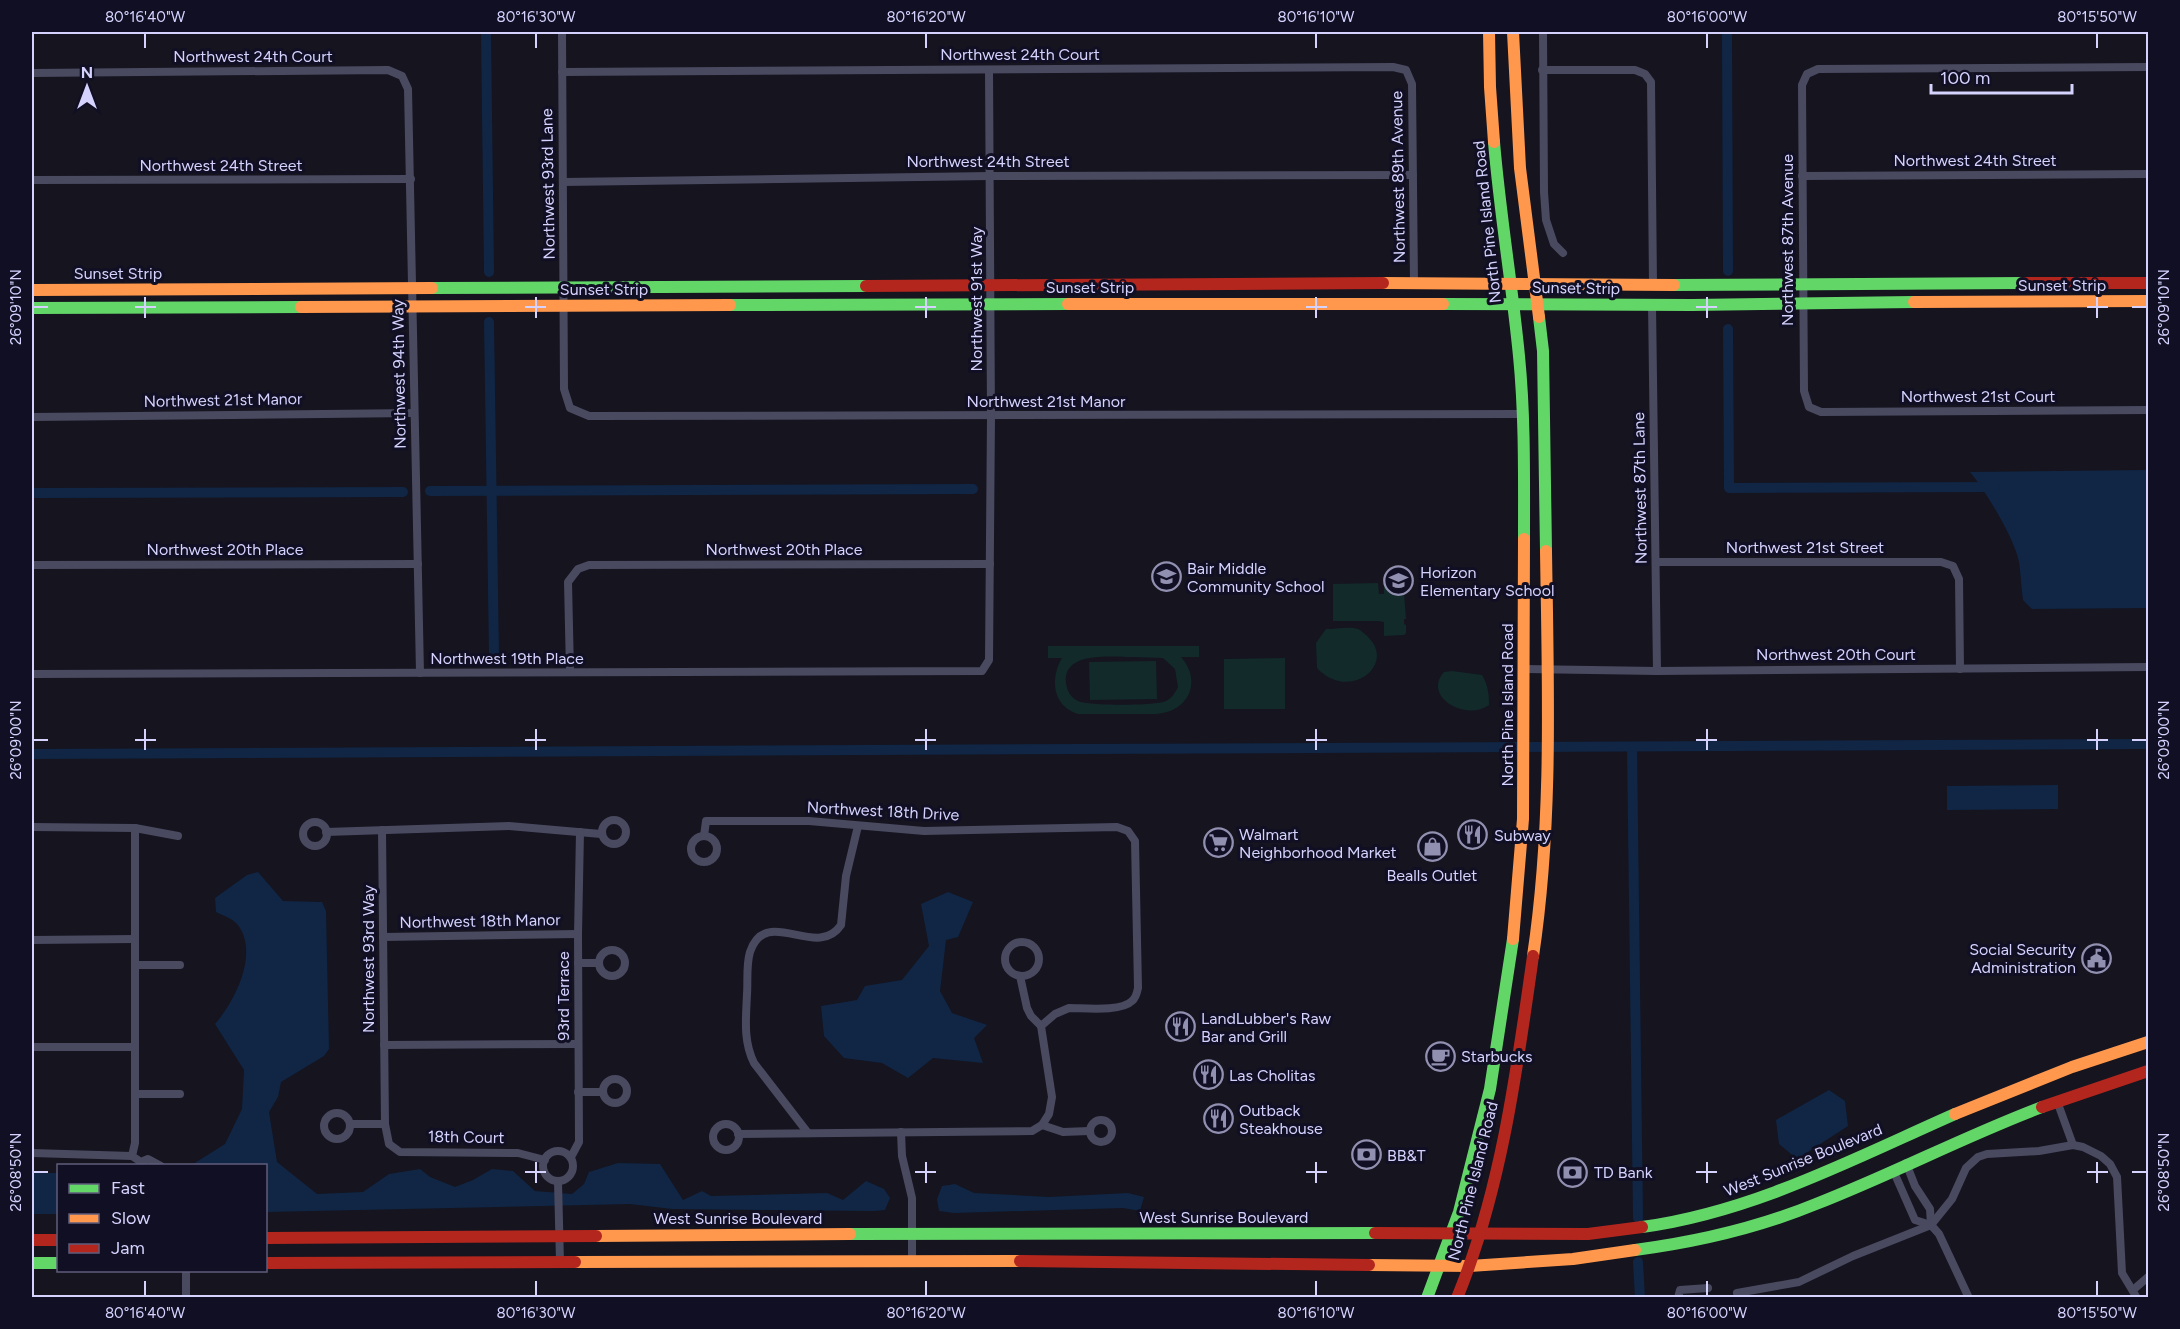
<svg xmlns="http://www.w3.org/2000/svg" width="2180" height="1329" font-family="Figtree,sans-serif">
  <style>
    .green { fill: #122a2a; fill-rule: evenodd }
    .water { fill: #102644 }
    .lines { fill: none; stroke-linecap: round; stroke-linejoin: round }
    .canal { stroke: #102644; stroke-width: 10 }
    .street { stroke: #494960; stroke-width: 8 }
    .fast { stroke: #63d668; stroke-width: 12 }
    .slow { stroke: #ff974d; stroke-width: 12 }
    .jam { stroke: #b3261e; stroke-width: 12 }
    .ticks { fill: none; stroke: #d5d3fe; stroke-width: 2 }
    .labels { text-anchor: middle; dominant-baseline: central; stroke-width: 6; stroke-linejoin: round; paint-order: stroke }
    .street-label { font-size: 16px; fill: #d5d3fe; stroke: #110f24 }
    .poi-label { font-size: 16px; fill: #d5d3fe; stroke: #110f24; text-anchor: start }
    .neatline { fill: none; stroke: #d5d3fe; stroke-width: 2 }
    .ticks-label { font-size: 15px; text-anchor: middle; fill: #d5d3fe }
  </style>
  <rect width="100%" height="100%" fill="#15141f"/>
  <g class="green">
    <path d="M1384 580H1401L1406 584V592L1404 593 1406 619H1404V624L1406 625V633L1404 635 1384 636V622L1378 621H1333V584L1378 583 1379 594H1384Z"/>
    <path d="M1326 629C1335 629 1350 626 1358 629 1362 631 1366 635 1369 638 1396 666 1348 702 1317 668L1316 643Z"/>
    <path d="M1048 646H1199V657H1181C1203 682 1188 712 1156 714H1078C1052 706 1050 678 1062 658H1048ZM1134 657 1163 658 1175 669 1178 687C1175 693 1172 698 1166 701 1156 706 1088 706 1078 701 1071 698 1067 691 1066 683 1062 650 1114 657 1134 657Z"/>
    <path d="M1285 658V709H1224V659Z"/>
    <path d="M1156 661 1157 699 1090 700 1089 662Z"/>
    <path d="M1452 671 1482 675C1488 685 1489 694 1489 705 1465 722 1422 696 1444 672Z"/>
  </g>
  <g class="water">
    <path d="M2148 470V608L2032 609 2023 600C2021 587 2021 574 2019 562 2014 537 1986 492 1970 472Z"/>
    <path d="M2058 785V809L1947 810V786Z"/>
    <path d="M258 872 283 901 322 902 326 911 329 1049 324 1056 281 1082 278 1097 269 1112 277 1162 317 1194 363 1192 389 1174 420 1169 430 1177 455 1187 473 1180 492 1169 513 1171 535 1191 572 1194 584 1184 589 1172 618 1163 660 1164 683 1200 702 1191 711 1196 827 1193 843 1200 866 1181 884 1189 890 1198 885 1210 874 1211 672 1209 630 1204 266 1212V1166H190L225 1144 242 1109 244 1070 215 1024C235 1001 260 952 237 924 233 919 222 915 216 912L215 898 247 875Z"/>
    <path d="M948 892 973 902 958 937 946 940 940 991 952 1013 987 1025 974 1038 983 1063 933 1058 908 1078 882 1063 844 1058 824 1036 821 1006 857 1000 865 986 902 980 929 946 921 904Z"/>
    <path d="M1829 1090 1845 1101 1848 1126 1797 1159 1779 1144 1776 1120Z"/>
    <rect x="32" y="1173" width="26" height="41"/>
    <path d="M955 1184 974 1193 1049 1197 1128 1193 1144 1197 1140 1211 1123 1208 954 1213 939 1211 937 1199 942 1186Z"/>
  </g>
  <g class="lines">
    <g class="canal">
      <path d="M486 32 489 272"/>
      <path d="M1727 32 1728 271"/>
      <path d="M489 322 494 656"/>
      <path d="M1728 329 1729 488 1995 487"/>
      <path d="M430 491 973 489"/>
      <path d="M32 493 403 492"/>
      <path d="M1632 747 1638 1218"/>
      <path d="M32 754 2148 744"/>
      <path d="M1638 1262 1640 1298"/>
    </g>
    <g class="street">
      <path d="M562 32 564 389 570 408 589 416 1523 414"/>
      <path d="M1543 32 1544 192 1546 220 1554 244 1563 253"/>
      <path d="M2148 67 1818 69 1807 74 1802 85 1804 391 1809 407 1821 412 2148 410"/>
      <path d="M1542 70H1635L1645 74 1651 82 1653 285"/>
      <path d="M562 72 1393 67 1406 70 1412 84 1414 283"/>
      <path d="M32 73 388 70 402 76 408 89 420 673"/>
      <path d="M1802 176 2148 174"/>
      <path d="M32 180 411 179"/>
      <path d="M563 182 990 176 1413 175"/>
      <path d="M1652 305 1657 671"/>
      <path d="M32 417 414 413"/>
      <path d="M1657 562H1941L1953 566 1959 579 1960 669"/>
      <path d="M32 565 418 564"/>
      <path d="M1525 669 1657 671 2148 667"/>
      <path d="M570 672 568 582 578 569 589 565 990 564"/>
      <path d="M32 674 982 671 989 660 991 416 989 70"/>
      <circle cx="614" cy="832" r="12"/>
      <circle cx="315" cy="834" r="12"/>
      <path d="M32 827 135 828 178 836"/>
      <path d="M135 828V1143L132 1156 141 1162 148 1159 161 1166"/>
      <path d="M382 830 385 1124 389 1144 400 1152 518 1153 545 1160"/>
      <path d="M326 832 509 826 601 834"/>
      <circle cx="704" cy="849" r="13"/>
      <path d="M704 836 706 821H809L924 831 1117 827 1128 831 1135 841 1138 988C1137 993 1136 998 1132 1001 1121 1012 1085 1008 1069 1008L1055 1014 1041 1026"/>
      <path d="M383 937 578 934"/>
      <path d="M32 940 135 939"/>
      <circle cx="1022" cy="959" r="17"/>
      <circle cx="612" cy="963" r="13"/>
      <path d="M578 963H599"/>
      <path d="M135 965H180"/>
      <path d="M1020 976 1027 1008 1031 1016 1041 1026 1052 1097 1049 1114 1042 1125"/>
      <path d="M384 1045 578 1044"/>
      <path d="M32 1047H135"/>
      <circle cx="615" cy="1091" r="12"/>
      <path d="M578 1092H603"/>
      <path d="M136 1094H180"/>
      <path d="M2057 1101 2073 1145"/>
      <circle cx="337" cy="1126" r="13"/>
      <circle cx="1101" cy="1131" r="11"/>
      <path d="M350 1124H385"/>
      <circle cx="726" cy="1137" r="13"/>
      <path d="M901 1132 902 1156 912 1198V1260"/>
      <path d="M808 1133 754 1063C743 1041 746 1018 747 994 748 981 746 965 750 952 766 904 817 961 841 925L846 876 858 826"/>
      <path d="M738 1134 1032 1131 1042 1125 1063 1132 1089 1131"/>
      <circle cx="558" cy="1166" r="15"/>
      <path d="M32 1153 132 1156"/>
      <path d="M571 1157 579 1142 578 934 580 832"/>
      <path d="M1906 1163 1915 1186 1930 1209 1931 1225"/>
      <path d="M1893 1170 1915 1220 1931 1225 1939 1234 1969 1298"/>
      <path d="M558 1182 560 1262"/>
      <path d="M2133 1290 2148 1277"/>
      <path d="M1737 1293 1799 1282 1853 1256 1931 1225 1952 1199 1966 1168 1978 1157 1987 1154 2039 1151 2073 1145 2083 1147 2101 1156 2110 1164 2117 1177 2122 1273 2137 1298"/>
      <path d="M186 1298V1270"/>
      <path d="M1678 1298 1680 1290 1708 1288"/>
    </g>
    <g class="fast">
      <path d="M1494 142C1500 214 1512 284 1519 356 1525 417 1524 478 1524 539"/>
      <path d="M1674 285 2025 283"/>
      <path d="M432 288 866 286"/>
      <path d="M1443 304 1692 305 1914 302"/>
      <path d="M730 305 1068 304"/>
      <path d="M32 308 301 307"/>
      <path d="M1539 317 1543 351 1546 551"/>
      <path d="M1642 1227C1753 1212 1853 1159 1955 1114"/>
      <path d="M850 1234 1375 1233"/>
      <path d="M1635 1250C1696 1242 1760 1227 1816 1204 1893 1174 1965 1136 2042 1107"/>
      <path d="M32 1263H58"/>
      <path d="M1427 1298 1459 1212 1490 1089 1513 939"/>
    </g>
    <g class="slow">
      <path d="M1489 32 1490 87 1494 142"/>
      <path d="M1513 32 1520 168 1539 317"/>
      <path d="M1383 283 1674 285"/>
      <path d="M32 290 432 288"/>
      <path d="M1914 302 2148 301"/>
      <path d="M1068 304H1443"/>
      <path d="M301 307 730 305"/>
      <path d="M1513 939 1523 819 1524 539"/>
      <path d="M1533 956C1553 822 1548 686 1546 551"/>
      <path d="M1955 1114 2072 1067 2148 1042"/>
      <path d="M596 1236 850 1234"/>
      <path d="M575 1262 1020 1261"/>
      <path d="M1369 1265 1470 1266 1573 1259 1635 1250"/>
    </g>
    <g class="jam">
      <path d="M2025 283H2148"/>
      <path d="M866 286 1383 283"/>
      <path d="M2042 1107 2148 1071"/>
      <path d="M1375 1233 1588 1234 1642 1227"/>
      <path d="M266 1238 596 1236"/>
      <path d="M32 1240H58"/>
      <path d="M1020 1261 1369 1265"/>
      <path d="M266 1263 575 1262"/>
      <path d="M1457 1298C1501 1191 1517 1070 1533 956"/>
    </g>
  </g>
  <path class="ticks" d="M145 33V48M536 33V48M926 33V48M1316 33V48M1707 33V48M2097 33V48M145 297V318M536 297V318M926 297V318M1316 297V318M1707 297V318M2097 297V318M33 307H48M135 307H156M525 307H546M915 307H936M1306 307H1327M1696 307H1717M2087 307H2108M2132 307H2147M145 729V750M536 729V750M926 729V750M1316 729V750M1707 729V750M2097 729V750M33 740H48M135 740H156M525 740H546M915 740H936M1306 740H1327M1696 740H1717M2087 740H2108M2132 740H2147M536 1162V1183M926 1162V1183M1316 1162V1183M1707 1162V1183M2097 1162V1183M33 1172H48M525 1172H546M915 1172H936M1306 1172H1327M1696 1172H1717M2087 1172H2108M2132 1172H2147M145 1281V1296M536 1281V1296M926 1281V1296M1316 1281V1296M1707 1281V1296M2097 1281V1296"/>
  <defs>
    <symbol id="school-ring" viewBox="-11 -11 22 22"><circle r="9.5" fill="#110f24" stroke="#9290b0" stroke-width="1.5"/><path d="M0-5L7-2L0 1L-7-2ZM-4 1L0 2.5L4 1V4Q0 6-4 4Z" fill="#9290b0"/></symbol>
    <symbol id="restaurant-ring" viewBox="-11 -11 22 22"><circle r="9.5" fill="#110f24" stroke="#9290b0" stroke-width="1.5"/><path d="M-5-6h1v4h1v-4h1v4h1v-4h1v5L-1.5 .5V6h-2V.5L-5-1ZM5-6V6H3V1.5H1.5Q1.5-4 5-6Z" fill="#9290b0"/></symbol>
    <symbol id="supermarket-ring" viewBox="-11 -11 22 22"><circle r="9.5" fill="#110f24" stroke="#9290b0" stroke-width="1.5"/><path d="M-6-5.5h2.5l.6 2H6L4.5 2H-2.5L-4.4-4H-6ZM-1.5 3.2a1.3 1.3 0 1 0 .1 0ZM3 3.2a1.3 1.3 0 1 0 .1 0Z" fill="#9290b0"/></symbol>
    <symbol id="shop-ring" viewBox="-11 -11 22 22"><circle r="9.5" fill="#110f24" stroke="#9290b0" stroke-width="1.5"/><path d="M-5-2.5h2.3a2.7 3.5 0 0 1 5.4 0H5L5.5 6h-11ZM-1.5-2.5h3a1.5 2.3 0 0 0-3 0Z" fill="#9290b0"/></symbol>
    <symbol id="civic-ring" viewBox="-11 -11 22 22"><circle r="9.5" fill="#110f24" stroke="#9290b0" stroke-width="1.5"/><path d="M-.6-6.5H3V-4.5H.6V-3L4-1V1h2V6H-6V1h2V-1L-.6-3ZM-1.2 2.5V6h2.4V2.5Z" fill="#9290b0"/></symbol>
    <symbol id="cafe-ring" viewBox="-11 -11 22 22"><circle r="9.5" fill="#110f24" stroke="#9290b0" stroke-width="1.5"/><path d="M-5.5-4.5H6V0H3Q3 3.5 0 3.5H-2.5Q-5.5 3.5-5.5 0ZM3-3.2v2h1.7v-2ZM-6 4.5H4V6H-6Z" fill="#9290b0"/></symbol>
    <symbol id="bank-ring" viewBox="-11 -11 22 22"><circle r="9.5" fill="#110f24" stroke="#9290b0" stroke-width="1.5"/><path d="M-6-4H6V4H-6ZM0-2.3a2.3 2.3 0 1 0 0 4.6a2.3 2.3 0 1 0 0-4.6Z" fill="#9290b0"/></symbol>
  </defs>
  <g fill-rule="evenodd">
    <use href="#school-ring" x="1150" y="560" width="33" height="33"/>
    <use href="#school-ring" x="1382" y="564" width="33" height="33"/>
    <use href="#restaurant-ring" x="1456" y="818" width="33" height="33"/>
    <use href="#supermarket-ring" x="1202" y="826" width="33" height="33"/>
    <use href="#shop-ring" x="1416" y="830" width="33" height="33"/>
    <use href="#civic-ring" x="2080" y="942" width="33" height="33"/>
    <use href="#restaurant-ring" x="1164" y="1010" width="33" height="33"/>
    <use href="#cafe-ring" x="1424" y="1040" width="33" height="33"/>
    <use href="#restaurant-ring" x="1192" y="1058" width="33" height="33"/>
    <use href="#restaurant-ring" x="1202" y="1102" width="33" height="33"/>
    <use href="#bank-ring" x="1350" y="1138" width="33" height="33"/>
    <use href="#bank-ring" x="1556" y="1156" width="33" height="33"/>
  </g>
  <g class="labels">
    <g class="street-label">
      <text x="1020" y="54">Northwest 24th Court</text>
      <text x="253" y="56">Northwest 24th Court</text>
      <text x="1975" y="160">Northwest 24th Street</text>
      <text x="988" y="161">Northwest 24th Street</text>
      <text x="221" y="165">Northwest 24th Street</text>
      <text transform="translate(1398 177) rotate(-91)">Northwest 89th Avenue</text>
      <text transform="translate(548 184) rotate(-91)">Northwest 93rd Lane</text>
      <text transform="translate(1487 222) rotate(-96)">North Pine Island Road</text>
      <text transform="translate(1787 240) rotate(-90)">Northwest 87th Avenue</text>
      <text x="118" y="273">Sunset Strip</text>
      <text x="2062" y="285">Sunset Strip</text>
      <text x="1090" y="287">Sunset Strip</text>
      <text transform="translate(1576 288) rotate(1)">Sunset Strip</text>
      <text x="604" y="289">Sunset Strip</text>
      <text transform="translate(976 299) rotate(-90)">Northwest 91st Way</text>
      <text transform="translate(399 374) rotate(-91)">Northwest 94th Way</text>
      <text x="1978" y="396">Northwest 21st Court</text>
      <text transform="translate(223 400) rotate(-1)">Northwest 21st Manor</text>
      <text x="1046" y="401">Northwest 21st Manor</text>
      <text transform="translate(1640 488) rotate(-91)">Northwest 87th Lane</text>
      <text x="1805" y="547">Northwest 21st Street</text>
      <text x="225" y="549">Northwest 20th Place</text>
      <text x="784" y="549">Northwest 20th Place</text>
      <text x="1836" y="654">Northwest 20th Court</text>
      <text x="507" y="658">Northwest 19th Place</text>
      <text transform="translate(1507 705) rotate(-90)">North Pine Island Road</text>
      <text transform="translate(883 811) rotate(3)">Northwest 18th Drive</text>
      <text transform="translate(480 921) rotate(-1)">Northwest 18th Manor</text>
      <text transform="translate(368 959) rotate(-90)">Northwest 93rd Way</text>
      <text transform="translate(563 996) rotate(-90)">93rd Terrace</text>
      <text transform="translate(466 1137) rotate(1)">18th Court</text>
      <text transform="translate(1803 1160) rotate(-22)">West Sunrise Boulevard</text>
      <text transform="translate(1473 1181) rotate(-76)">North Pine Island Road</text>
      <text x="1224" y="1217">West Sunrise Boulevard</text>
      <text x="738" y="1218">West Sunrise Boulevard</text>
    </g>
    <g class="poi-label">
      <text x="1187" y="568">Bair Middle<tspan x="1187" dy="18">Community School</tspan></text>
      <text x="1420" y="572">Horizon<tspan x="1420" dy="18">Elementary School</tspan></text>
      <text x="1239" y="834">Walmart<tspan x="1239" dy="18">Neighborhood Market</tspan></text>
      <text x="1494" y="835">Subway</text>
      <text x="1432" y="875" text-anchor="middle">Bealls Outlet</text>
      <text x="2076" y="949" text-anchor="end">Social Security<tspan x="2076" dy="18">Administration</tspan></text>
      <text x="1201" y="1018">LandLubber's Raw<tspan x="1201" dy="18">Bar and Grill</tspan></text>
      <text x="1461" y="1056">Starbucks</text>
      <text x="1229" y="1075">Las Cholitas</text>
      <text x="1239" y="1110">Outback<tspan x="1239" dy="18">Steakhouse</tspan></text>
      <text x="1387" y="1155">BB&amp;T</text>
      <text x="1594" y="1172">TD Bank</text>
    </g>
  </g>
  <rect width="2180" height="1329" fill="none" stroke="#110f24" stroke-width="66"/>
  <rect x="57" y="1164" width="210" height="108" fill="#110f24" stroke="#5f5d7b" stroke-width="1.5"/>
  <rect x="69" y="1184" width="30" height="9" fill="#63d668" stroke="#5f5d7b" stroke-width="1.5"/>
  <text x="111" y="1194" font-size="18" fill="#d5d3fe">Fast</text>
  <rect x="69" y="1214" width="30" height="9" fill="#ff974d" stroke="#5f5d7b" stroke-width="1.5"/>
  <text x="111" y="1224" font-size="18" fill="#d5d3fe">Slow</text>
  <rect x="69" y="1244" width="30" height="9" fill="#b3261e" stroke="#5f5d7b" stroke-width="1.5"/>
  <text x="111" y="1254" font-size="18" fill="#d5d3fe">Jam</text>
  <g transform="translate(87 87)" stroke="#110f24" stroke-width="4.5" paint-order="stroke">
  <path d="M0-4.5L10 22L0 15L-10 22Z" fill="#d5d3fe"/>
  <text y="-9" font-size="16" font-weight="bold" text-anchor="middle" fill="#d5d3fe">N</text>
  </g>
  <path d="M1931 84v9h141v-9" fill="none" stroke="#d5d3fe" stroke-width="3"/>
  <text x="1940" y="84" font-size="18" fill="#d5d3fe" stroke="#110f24" stroke-width="4.5" paint-order="stroke">100 m</text>
  <rect x="33" y="33" width="2114" height="1263" class="neatline"/>
  <g class="ticks-label">
    <text x="145" y="22">80°16'40"W</text>
    <text x="536" y="22">80°16'30"W</text>
    <text x="926" y="22">80°16'20"W</text>
    <text x="1316" y="22">80°16'10"W</text>
    <text x="1707" y="22">80°16'00"W</text>
    <text x="2097" y="22">80°15'50"W</text>
    <text transform="translate(16 307) rotate(-90)" y="5">26°09'10"N</text>
    <text transform="translate(2164 307) rotate(-90)" y="5">26°09'10"N</text>
    <text transform="translate(16 740) rotate(-90)" y="5">26°09'00"N</text>
    <text transform="translate(2164 740) rotate(-90)" y="5">26°09'00"N</text>
    <text transform="translate(16 1172) rotate(-90)" y="5">26°08'50"N</text>
    <text transform="translate(2164 1172) rotate(-90)" y="5">26°08'50"N</text>
    <text x="145" y="1318">80°16'40"W</text>
    <text x="536" y="1318">80°16'30"W</text>
    <text x="926" y="1318">80°16'20"W</text>
    <text x="1316" y="1318">80°16'10"W</text>
    <text x="1707" y="1318">80°16'00"W</text>
    <text x="2097" y="1318">80°15'50"W</text>
  </g>
</svg>
